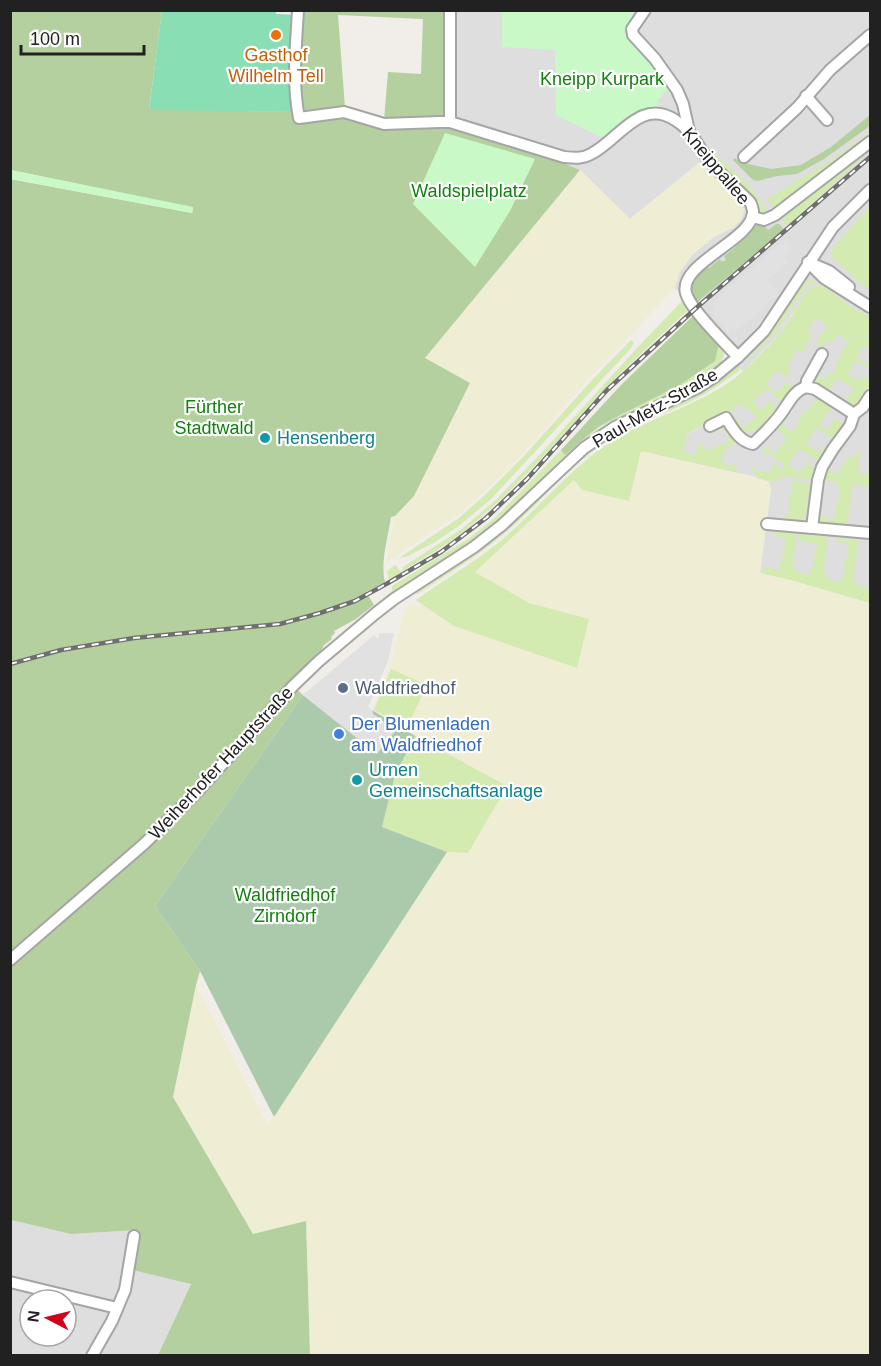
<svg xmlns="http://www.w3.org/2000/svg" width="881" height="1366" font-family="Arial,sans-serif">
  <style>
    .residential { fill: #dfdedf; fill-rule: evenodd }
    .farmland { fill: #efeed5 }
    .grass { fill: #d3eab0 }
    .forest { fill: #b3d09e; fill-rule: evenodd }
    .cemetery { fill: #aacaab }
    .park { fill: #caf9c8 }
    .pitch { fill: #89deb3 }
    .parking { fill: #e1e1e1 }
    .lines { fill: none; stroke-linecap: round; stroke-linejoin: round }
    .minor-casing { stroke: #a5a5a5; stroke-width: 14 }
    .minor { stroke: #fff; stroke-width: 10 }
    .rail-casing { stroke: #6f6f6f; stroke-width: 4.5 }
    .rail { stroke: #fff; stroke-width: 2; stroke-dasharray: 7; stroke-linecap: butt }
    .food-dot { fill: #e8710a; stroke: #fff; stroke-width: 2 }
    .culture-dot { fill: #0f9aa8; stroke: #fff; stroke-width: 2 }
    .service-dot { fill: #5c6f8a; stroke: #fff; stroke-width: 2 }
    .shop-dot { fill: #3f7fe0; stroke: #fff; stroke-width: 2 }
    .labels { text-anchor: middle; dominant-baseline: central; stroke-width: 4.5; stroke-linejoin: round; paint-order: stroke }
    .food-label { font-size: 18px; fill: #c56008; stroke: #fff }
    .park-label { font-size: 18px; fill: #12810e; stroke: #fff }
    .street-label { font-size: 18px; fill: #212121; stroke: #fff }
    .culture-label { font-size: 18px; fill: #0d838f; stroke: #fff; text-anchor: start }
    .service-label { font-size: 18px; fill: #4e5e75; stroke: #fff; text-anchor: start }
    .shop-label { font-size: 18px; fill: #366cbe; stroke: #fff; text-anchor: start }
  </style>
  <rect width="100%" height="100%" fill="#f1ede9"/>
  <g class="residential">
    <path d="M448 11H870V603L791 580 760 573 771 489 756 477 664 456 667 444 727 414 814 313 869 314 856 310 823 286 808 290 779 334 743 372 689 309 681 294 675 288 679 273 692 255 716 235 734 227 701 162 630 219 580 170 561 162 447 127Z"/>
    <path d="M11 1220 71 1234 138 1230 191 1283 158 1355 11 1356ZM30 1300H66V1336H30Z"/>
  </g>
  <g class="farmland">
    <path d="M701 161 745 209 741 220 734 227 712 238 692 255 679 273 675 288 595 372 507 471 484 492 457 515 386 563 394 517 414 496 470 384 425 358 580 170 630 219Z"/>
    <path d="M641 451 768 481 771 488 760 573 791 580 870 603V1355H310L306 1221 253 1234 173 1097 196 985 267 1124 274 1116 447 852 468 853 507 786 415 736 372 710 391 662 405 608 412 604 420 608 422 604 454 626 589 619 529 603 475 572 575 480Z"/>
  </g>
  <g class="grass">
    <path d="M870 132V139L776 211 767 199 828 162Z"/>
    <path d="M870 144V151L787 227 779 215Z"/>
    <path d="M708 150 713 152 748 184 771 215 757 216 712 158Z"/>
    <path d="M870 207V291L832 258V250L836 244Z"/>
    <path d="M814 279 820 280 810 284 805 288 776 332 747 362 746 360C755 349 766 338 775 327 786 313 796 284 814 279Z"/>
    <path d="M816 286H823L856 310 870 315V323L868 328 870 330 867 336 870 339V344L868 348 863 346 856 357 868 365 870 360V369L856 361 847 374 859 381 862 376 870 381C870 391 861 405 852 409L835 398 837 394 847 399 854 388 837 378 827 393 815 385 812 375 814 373 826 380 830 372 833 373 837 366 835 365 848 341 838 334 832 343 828 340 823 348 816 343 827 325 816 318 807 331 812 335 804 347 806 348 804 352 796 350 788 365 790 370 787 378 778 370 766 383 776 392 780 390 786 381 793 389 783 403 767 389 763 394 761 392 753 401 761 410 770 401 779 409 762 427 741 435 731 421 735 417 744 427 756 418 748 408 746 409 741 403 727 414 686 434 687 437 683 451 686 452V453L695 455 700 441 705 451 723 443 724 444 730 441 725 431 723 432 719 424 722 422 732 432 738 442 725 449 726 452 721 456 726 467 733 463 739 473 641 451 629 501 582 490 574 480 475 572 529 603 589 619 577 668 454 626 417 601 416 600C444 580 475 562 502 540 534 512 562 479 595 453 632 424 678 413 717 390 739 378 762 354 778 335 789 322 798 304 808 289Z"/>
    <path d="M684 301 689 309C657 339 624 368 594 401 554 445 515 490 469 527 445 548 415 562 389 580L387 572 393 566 396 565 399 570 402 571 403 567 463 528 496 500 546 448 638 347 680 303Z"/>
    <path d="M631 340 634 342 631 348 491 499 460 525 435 542 408 556 399 558 459 518 485 495 525 455 593 379Z"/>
    <path d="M719 343 723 349 724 354 721 364 696 381 648 404 608 426 567 456 500 521 472 542 380 602 392 591V586L468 539 496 517 561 450 565 454 597 429 622 414Z"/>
    <path d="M738 366 740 368 739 371C721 384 702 397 681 406 651 419 621 429 596 449 563 473 537 506 506 532 478 556 446 575 416 595L417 592 482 547 584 454 613 433 636 422 695 395Z"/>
    <path d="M818 396 833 407 828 414 827 413 819 425 827 430 835 418 847 426 835 441 817 428 806 443 817 451 831 447 822 464 799 449 789 464 790 467 800 473 810 460 812 462 809 466 818 472 816 480 781 476 778 481H768L756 477 751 468 753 467 760 472 762 470 768 473 774 464 781 469 784 465 768 452 764 457 763 453 766 447 775 453 787 437 773 427 783 416 787 418 782 425 792 432 799 422 798 421 806 409 808 410Z"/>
    <path d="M859 451 862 453 857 462 860 465 857 472 866 476 870 467V487L853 484 847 526 818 523 817 514 823 515V518L836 519V503H838L840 487H837L838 482 820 480 827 462 832 465 829 470 837 475 850 455 854 458Z"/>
    <path d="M792 481 810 483 806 516 804 521 802 522 784 521 785 516H788Z"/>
    <path d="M775 530 797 534 793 564 797 573 809 575 811 567H813L814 560 813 559 817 544 799 540V534L828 537 824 571 828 580 840 582 842 575H844L845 567H844L845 559H847L848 544 836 541V538L859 540 853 578C855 587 862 587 870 589V603L791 580 760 573 767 567 779 570 780 562H782L783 555 782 554 786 539 774 536Z"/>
    <path d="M391 669 427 685 407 727 374 710Z"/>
    <path d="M415 736 507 786 468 853 447 852 382 827 395 775Z"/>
  </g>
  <g class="forest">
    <path d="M11 10 162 11 149 109 291 112 299 11H448L447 127 561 162 580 170 425 358 470 383 414 496 395 516 391 517C388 538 380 562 385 582L366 592 374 605 356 619 334 631 335 633 331 637 332 639 324 645 319 655 290 683 303 695 155 906 200 971 196 985 173 1097 253 1234 306 1221 310 1355H158L191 1284 133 1270 138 1230 71 1234 11 1220 10 179 192 213 193 208 11 170ZM338 15 423 19 421 74 388 72 384 120 345 108Z"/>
    <path d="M870 115V125L867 128 824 159 797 174 777 176 757 181 753 180 733 160 735 158 739 162 771 169 801 165 831 147Z"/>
    <path d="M758 224 765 226 768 230 776 224H779L784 230 696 303C690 291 686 286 696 275 700 270 702 268 708 266L709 268 720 259 722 262 726 260 724 256C737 247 746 235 758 224Z"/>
    <path d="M694 315 719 343 715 361 678 386 622 414 597 428 565 455 561 450 622 384Z"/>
  </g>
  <path class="cemetery" d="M303 695 377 754 372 710 415 736 395 775 382 827 447 852 274 1117 200 971 155 906Z"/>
  <g class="park">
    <path d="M502 11H635L632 15 634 18 624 32 649 62 668 89 656 102 660 107C636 108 620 123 603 138L556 115 555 50 502 47Z"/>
    <path d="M445 133 535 159 510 211 475 267 413 204Z"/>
    <path d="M11 170 193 207 192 213 11 179Z"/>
  </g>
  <path class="pitch" d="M276 10V14L299 15 291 112 149 110 162 11Z"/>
  <g class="parking">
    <path d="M785 239 793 249 783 257 788 262 767 280 779 294 735 332 731 327 727 331 711 312 716 307 712 302Z"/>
    <path d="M379 633H394L388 661 368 707 372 710 373 714 396 730 377 754 303 695 374 635 378 639Z"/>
  </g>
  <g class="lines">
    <defs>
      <g id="minor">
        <path d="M298 10C296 47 292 82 299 118L344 112 384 124 439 122H450L564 157C574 158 582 159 591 154 618 141 640 97 675 120 692 130 696 144 708 159 720 174 736 188 750 202 751 203 753 210 753 211 755 239 678 263 686 293 690 309 725 343 738 357"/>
        <path d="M645 10 632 29 633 35 655 59 677 90 683 104 689 131"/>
        <path d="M806 96 827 120"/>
        <path d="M450 122V10"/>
        <path d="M744 157 797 108 830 70 870 35"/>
        <path d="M752 217 764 220 775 215 870 142"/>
        <path d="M808 262 824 278 870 307"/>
        <path d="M815 265 829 271 849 287"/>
        <path d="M806 387 807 381 822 354"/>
        <path d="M710 426 726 418C733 429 739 441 753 444 762 435 772 426 780 415 788 405 793 391 806 387L815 389 854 414"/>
        <path d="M767 524 870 533"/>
        <path d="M812 528 818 480 822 467 833 449 850 426 854 414 863 407 870 396"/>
        <path d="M10 960 144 844 198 791 293 686 319 661 376 613 394 599 474 547 502 525 584 448 615 427 697 388 714 377 738 357 764 331 833 227 870 190"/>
        <path d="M10 1282 117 1308"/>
        <path d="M92 1356 112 1321 125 1290 134 1236"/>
      </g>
    </defs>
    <use href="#minor" class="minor-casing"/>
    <use href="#minor" class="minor"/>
    <defs>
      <path id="rail" d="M10 664 61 650 134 638 280 624 320 613 355 601 388 583 441 552 486 518 527 479 607 390 695 309 870 157"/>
    </defs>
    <use href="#rail" class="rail-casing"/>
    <use href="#rail" class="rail"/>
  </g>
  <circle class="food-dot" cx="276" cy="35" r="6"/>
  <g class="culture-dot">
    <circle cx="265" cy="438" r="6"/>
    <circle cx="357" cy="780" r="6"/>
  </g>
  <circle class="service-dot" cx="343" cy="688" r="6"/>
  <circle class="shop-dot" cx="339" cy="734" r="6"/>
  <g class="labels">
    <g class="food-label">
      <text x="276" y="55">Gasthof<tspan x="276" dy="21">Wilhelm Tell</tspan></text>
    </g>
    <g class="park-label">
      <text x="602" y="79">Kneipp Kurpark</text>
      <text x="469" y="191">Waldspielplatz</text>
      <text x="214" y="407">Fürther<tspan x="214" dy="21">Stadtwald</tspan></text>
      <text x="285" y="895">Waldfriedhof<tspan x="285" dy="21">Zirndorf</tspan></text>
    </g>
    <g class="street-label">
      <text transform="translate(716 166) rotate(50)">Kneippallee</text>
      <text transform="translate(655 408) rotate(-30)">Paul-Metz-Straße</text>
      <text transform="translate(221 763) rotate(-47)">Weiherhofer Hauptstraße</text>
    </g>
    <g class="culture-label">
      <text x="277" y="438">Hensenberg</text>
      <text x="369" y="770">Urnen<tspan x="369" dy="21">Gemeinschaftsanlage</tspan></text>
    </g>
    <g class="service-label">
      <text x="355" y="688">Waldfriedhof</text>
    </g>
    <g class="shop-label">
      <text x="351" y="724">Der Blumenladen<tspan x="351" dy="21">am Waldfriedhof</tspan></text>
    </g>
  </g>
  <rect width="881" height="1366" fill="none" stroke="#212121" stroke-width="24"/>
  <g transform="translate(48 1318) rotate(277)"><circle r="28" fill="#ffffff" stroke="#a6a6a6" stroke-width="1.5"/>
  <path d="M0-4.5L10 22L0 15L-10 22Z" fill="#cf041c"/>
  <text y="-9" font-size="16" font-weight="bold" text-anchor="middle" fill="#212121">N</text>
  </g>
  <path d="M21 45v9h123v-9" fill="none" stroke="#212121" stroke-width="3"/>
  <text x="30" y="45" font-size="18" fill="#212121" stroke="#ffffff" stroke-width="4.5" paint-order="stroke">100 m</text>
</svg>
